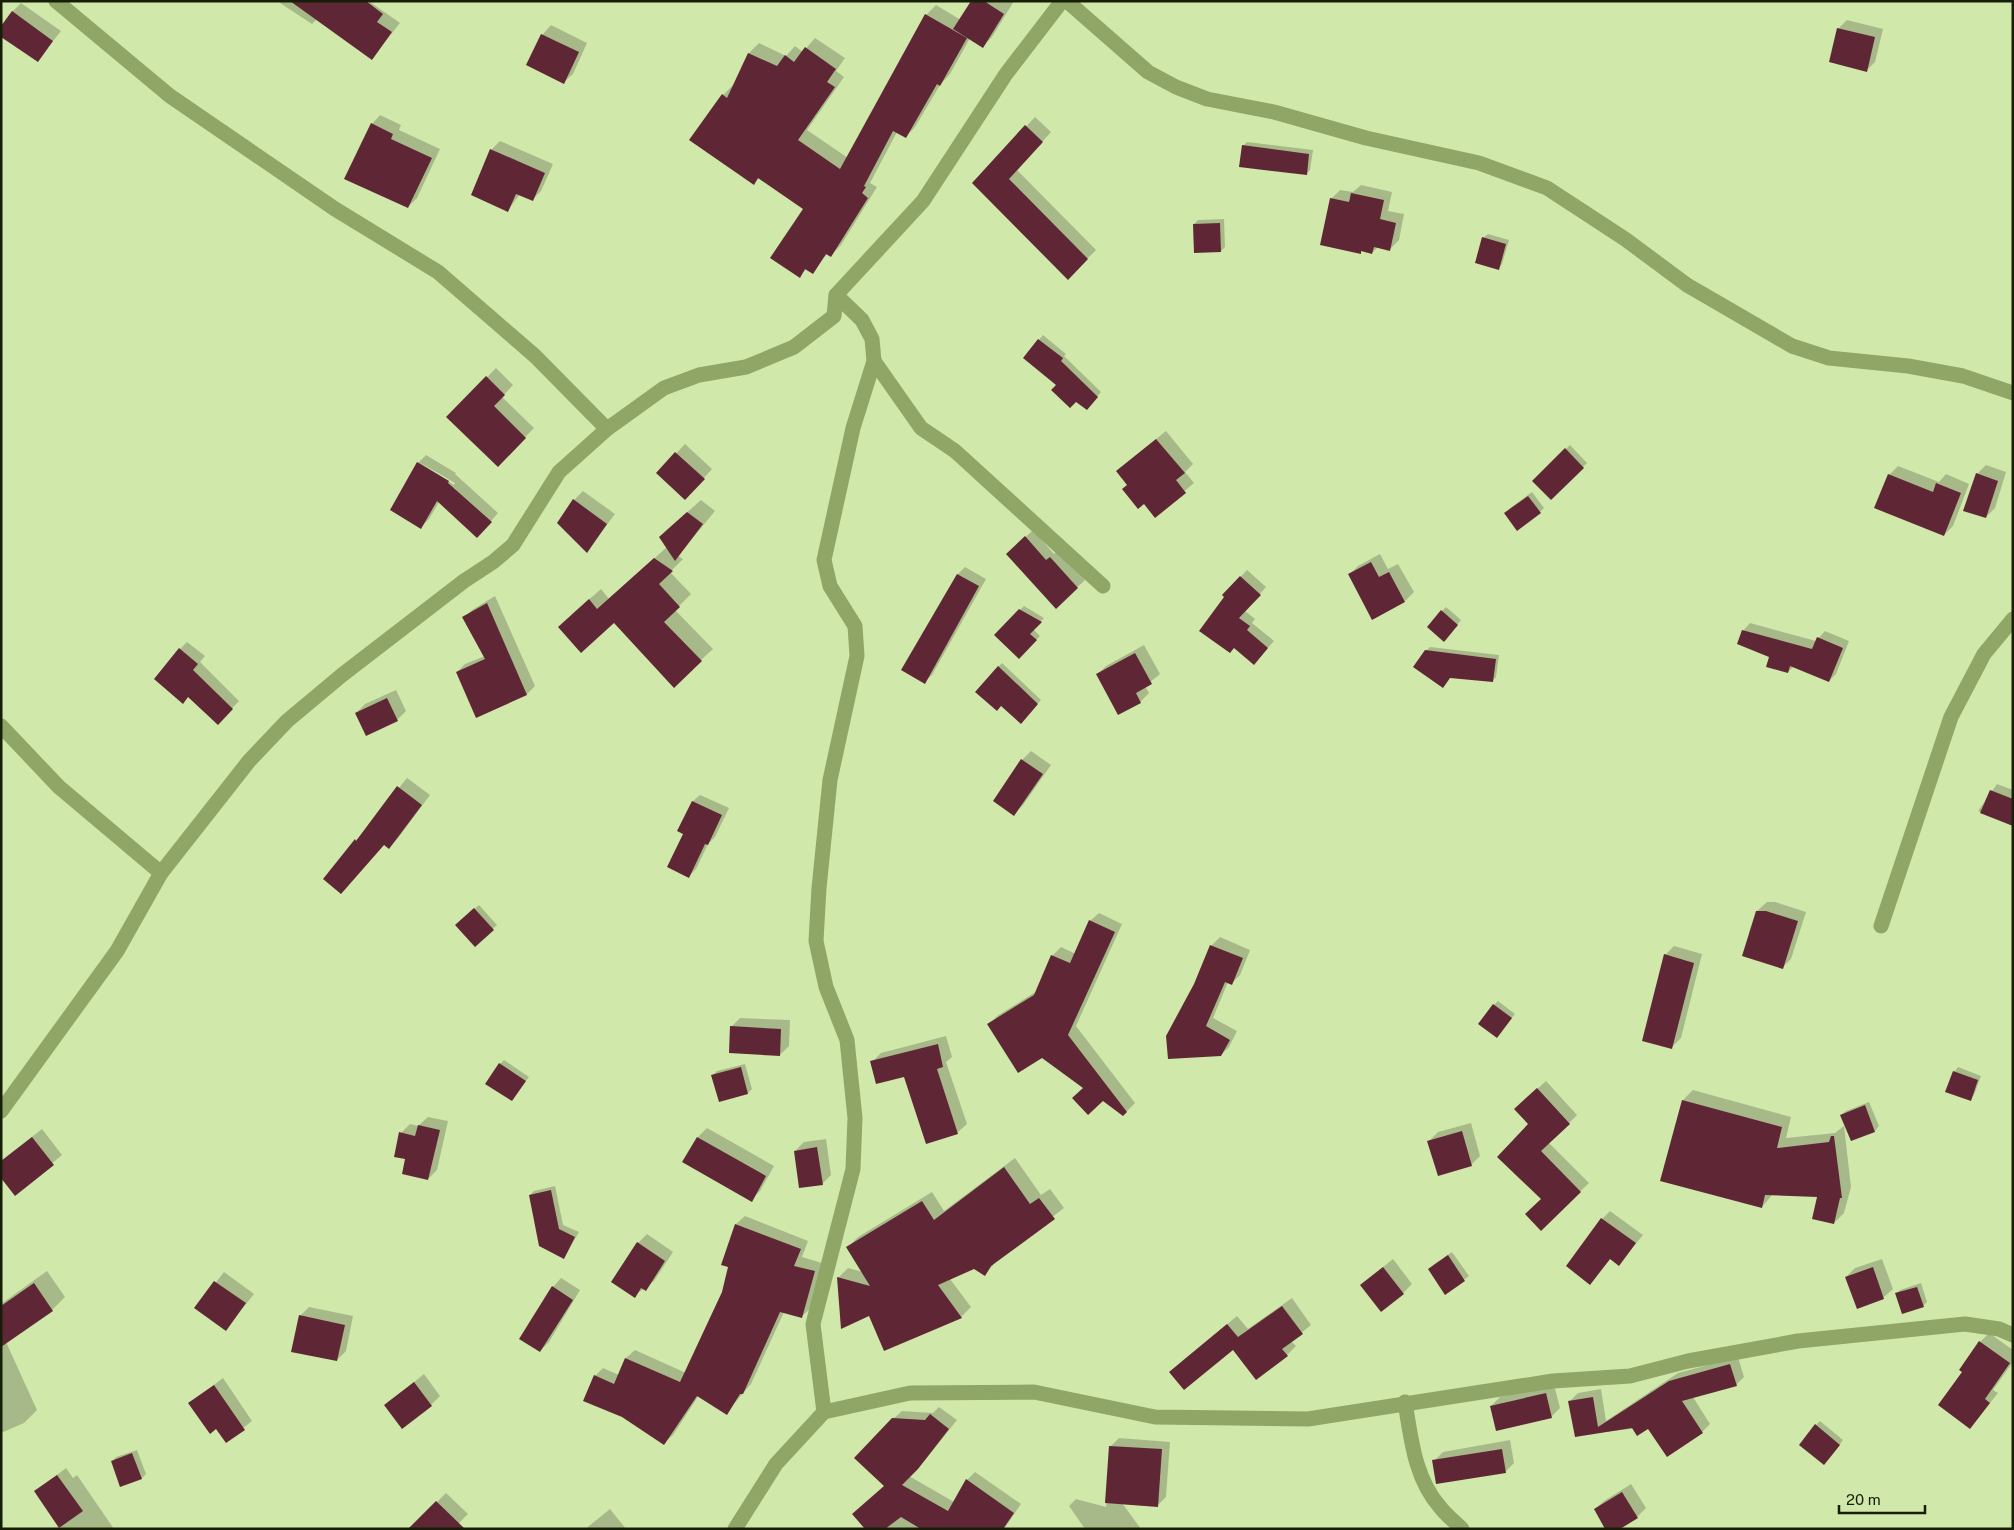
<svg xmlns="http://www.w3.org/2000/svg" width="2014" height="1530" font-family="'Public Sans',sans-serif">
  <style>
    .shadow { fill: #0003 }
    .building { fill: #5f2736 }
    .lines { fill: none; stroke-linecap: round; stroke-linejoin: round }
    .minor { stroke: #8fa666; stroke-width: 15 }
  </style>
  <rect width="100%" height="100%" fill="#d1e8ab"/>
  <g class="shadow">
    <path d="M282 1H358L366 6 370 2 400 23 372 58 317 19 312 24 280 3Z"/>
    <path d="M972 1H1014L992 37 983 46 970 38 950 74 940 85 915 127 906 137 897 132 870 183 877 187 841 245 831 255 828 253 812 272 807 269 799 276 805 209 759 178 754 183 691 140 723 95 733 85 734 86 749 53 759 43 786 56 795 46 803 52 815 38 845 58 836 71 844 77 807 130 848 158 926 15 936 5 961 20Z"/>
    <path d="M21 3 61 31 37 61 12 12Z"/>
    <path d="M1847 20 1883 29 1875 62 1866 71 1838 29Z"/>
    <path d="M551 25 587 43 573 74 564 82 528 65 543 34Z"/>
    <path d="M380 115 401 125 399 130 440 149 417 198 408 207 372 124Z"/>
    <path d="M1035 117 1051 132 1017 170 1096 250 1068 278 973 183Z"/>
    <path d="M500 141 553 164 541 191 532 200 520 194 508 210 491 150Z"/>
    <path d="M1247 142 1313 150 1310 170 1306 174 1243 146Z"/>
    <path d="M1361 185 1392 192 1388 211 1404 214 1399 240 1390 249 1378 247 1372 253 1363 250 1360 253 1331 199 1340 190 1353 192Z"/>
    <path d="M1224 219 1225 247 1221 251 1194 224 1198 220Z"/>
    <path d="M1488 234 1509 240 1502 264 1498 269 1483 238Z"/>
    <path d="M1043 335 1066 354 1064 356 1101 392 1091 404 1058 385 1024 358Z"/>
    <path d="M496 368 513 385 502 397 534 428 498 465 448 417Z"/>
    <path d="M1166 431 1193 464 1185 472 1194 483 1155 516 1117 471Z"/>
    <path d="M685 444 712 469 694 489 658 473Z"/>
    <path d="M1570 445 1587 463 1551 498 1534 481Z"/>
    <path d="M426 455 456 473 455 474 498 513 484 529 439 502 429 519 421 527 391 510 419 462 454 485 455 483 419 462Z"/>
    <path d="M1986 465 2006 472 1995 508 1986 517 1977 474Z"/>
    <path d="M1898 466 1939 482 1946 474 1969 484 1953 526 1944 535 1889 475Z"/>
    <path d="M583 491 615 514 587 551 574 500Z"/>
    <path d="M1532 492 1544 508 1540 512 1509 509Z"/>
    <path d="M701 500 715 511 678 556 683 559 670 572 691 594 675 610 713 649 701 660 614 622 571 615 601 589 609 599 667 547 673 525Z"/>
    <path d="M1033 530 1054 554 1058 550 1085 580 1056 607 1015 547Z"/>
    <path d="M1380 554 1388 569 1398 564 1414 592 1405 601 1373 619 1349 575 1358 566Z"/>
    <path d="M965 567 986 579 932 675 924 682 903 670 958 574Z"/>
    <path d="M1247 570 1266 587 1245 611 1255 619 1252 623 1274 641 1260 657 1234 647 1224 595Z"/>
    <path d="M495 596 535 686 527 694 476 716 457 672 465 664 485 656 464 618 472 610Z"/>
    <path d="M1024 606 1044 618 1033 629 1040 636 1019 658 996 635Z"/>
    <path d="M1446 607 1461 620 1448 636 1442 611Z"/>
    <path d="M1750 623 1816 641 1825 631 1849 641 1836 674 1829 681 1794 666 1788 672 1743 631Z"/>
    <path d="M187 642 205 656 200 662 239 701 225 716 189 696 183 702 180 649Z"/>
    <path d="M1144 645 1160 674 1145 686 1149 693 1140 702 1097 675 1106 666Z"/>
    <path d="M1430 647 1499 655 1496 677 1492 681 1426 651Z"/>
    <path d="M1002 663 1041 700 1021 722 1002 704 998 667Z"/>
    <path d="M396 690 406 711 397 720 366 734 356 713 365 704Z"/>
    <path d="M1031 751 1051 765 1023 805 1014 814 1022 760Z"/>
    <path d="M407 778 430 795 398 838 389 847 385 844 325 879Z"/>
    <path d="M1997 784 2013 790V824L1978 811Z"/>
    <path d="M700 795 729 808 715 837 708 844 696 869 689 876 685 833 693 801Z"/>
    <path d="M1767 902H1775L1806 912 1791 959 1782 968 1757 911Z"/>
    <path d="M479 905 497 925 475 945 460 921Z"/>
    <path d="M1099 913 1122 924 1076 1026 1135 1103 1123 1115 1042 1057 989 1025 997 1016 1037 991 1053 955 1061 947 1076 954 1090 921Z"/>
    <path d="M1220 937 1250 950 1240 975 1232 983 1228 982 1213 1018 1237 1031 1229 1047 1221 1055 1169 1058 1212 945Z"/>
    <path d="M1674 946 1702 954 1681 1038 1672 1047 1665 955Z"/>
    <path d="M1498 1001 1515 1014 1497 1036 1494 1005Z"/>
    <path d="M740 1018 790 1020 789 1046 780 1055 731 1027Z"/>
    <path d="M946 1036 952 1057 946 1062 967 1124 958 1132 927 1143 904 1076 872 1062 881 1053Z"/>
    <path d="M504 1060 529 1077 512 1099 500 1064Z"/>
    <path d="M745 1064 752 1089 748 1093 720 1101 713 1075 717 1071Z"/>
    <path d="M1958 1067 1981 1076 1974 1095 1970 1099 1954 1072Z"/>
    <path d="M1546 1081 1577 1115 1549 1143 1589 1183 1541 1229 1543 1199 1524 1101Z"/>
    <path d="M1693 1090 1791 1117 1786 1138 1835 1133 1844 1126 1851 1187 1844 1213 1834 1223 1819 1196 1773 1194 1762 1207 1683 1100Z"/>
    <path d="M1869 1102 1879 1126 1875 1131 1851 1140 1841 1115 1846 1111Z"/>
    <path d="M428 1117 448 1121 437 1170 428 1179 406 1158 401 1133 410 1124 418 1126Z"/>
    <path d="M1471 1123 1480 1156 1471 1165 1429 1141 1438 1132Z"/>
    <path d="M707 1128 774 1166 760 1191 751 1200 684 1161 698 1137Z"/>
    <path d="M42 1129 62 1155 15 1194 1 1176V1161Z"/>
    <path d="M826 1139 831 1175 822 1184 795 1151 804 1142Z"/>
    <path d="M1015 1158 1041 1195 1050 1189 1064 1208 998 1259 985 1275 974 1268 950 1279 971 1307 961 1317 870 1315 838 1278 848 1268 863 1272 848 1247 858 1237 932 1192 944 1211Z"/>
    <path d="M555 1186 563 1225 579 1232 564 1258 530 1195 534 1191Z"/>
    <path d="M1610 1211 1643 1235 1619 1264 1611 1258 1590 1283 1602 1219Z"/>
    <path d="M745 1216 808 1241 802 1257 822 1263 810 1309 801 1317 784 1312 751 1384 726 1413 699 1395 673 1435 664 1443 595 1376 603 1368 619 1375 626 1358 635 1350 686 1373 723 1292 730 1267 722 1264 736 1224Z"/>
    <path d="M647 1234 673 1252 654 1281 634 1296 612 1282 638 1243Z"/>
    <path d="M1452 1252 1469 1276 1446 1293 1433 1265Z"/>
    <path d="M1393 1259 1412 1284 1403 1293 1361 1285Z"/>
    <path d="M1882 1259 1893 1289 1884 1297 1857 1307 1846 1277 1855 1268Z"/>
    <path d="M47 1271 65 1297 52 1310 6 1342 37 1410 24 1423 1 1433V1304Z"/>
    <path d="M224 1272 254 1294 226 1329 196 1308Z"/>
    <path d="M561 1278 580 1290 549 1342 540 1351 553 1287Z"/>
    <path d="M1921 1283 1927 1302 1923 1306 1896 1294 1900 1290Z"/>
    <path d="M1292 1298 1311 1325 1291 1341 1296 1346 1287 1355 1233 1348 1180 1363 1237 1316 1248 1329Z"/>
    <path d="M309 1307 353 1316 346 1351 337 1360 300 1316Z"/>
    <path d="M1989 1333 2013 1350V1362L1993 1390 1998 1393 1970 1428 1964 1372 1980 1342Z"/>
    <path d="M1738 1357 1744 1377 1736 1385 1693 1397 1710 1424 1702 1432 1667 1455 1648 1427 1576 1435 1570 1401 1578 1393 1601 1389 1606 1421 1678 1373Z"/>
    <path d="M424 1374 440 1396 431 1405H386Z"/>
    <path d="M223 1378 252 1421 227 1441 217 1428 190 1403Z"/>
    <path d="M1554 1385 1560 1408 1551 1417 1491 1406 1500 1397Z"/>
    <path d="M939 1407 957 1420 926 1459 909 1476 954 1502 967 1480 975 1472 1021 1504 1004 1529H866L885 1486 893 1419 902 1411 933 1413Z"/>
    <path d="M1820 1421 1843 1440 1828 1460 1816 1425Z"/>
    <path d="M1119 1438 1170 1442 1166 1497 1158 1505 1122 1503 1141 1529H1085L1069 1506 1076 1499 1106 1507 1111 1446Z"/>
    <path d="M1510 1440 1514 1463 1505 1472 1434 1461 1443 1452Z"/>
    <path d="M137 1450 146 1474 142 1478 121 1485 112 1462 116 1457Z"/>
    <path d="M66 1468 73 1478 77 1475 114 1529H62L36 1491Z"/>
    <path d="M1631 1484 1646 1508 1637 1517 1595 1509 1604 1501Z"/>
    <path d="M446 1493 468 1514 453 1529 417 1522Z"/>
    <path d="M610 1509 626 1529H586L589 1526Z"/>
  </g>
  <g class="building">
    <path d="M290 1H366L383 14 377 22 392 32 372 60Z"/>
    <path d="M971 1H984L1004 14 983 48 953 29Z"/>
    <path d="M12 11 53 41 38 62 1 37V26Z"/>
    <path d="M925 14 967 38 940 86 937 84 906 138 893 131 864 186 866 187 862 193 868 198 831 257 826 254 813 274 805 269 800 278 770 258 803 209 758 178 754 185 689 140 722 94 727 98 748 53 777 66 785 55 794 62 805 47 836 69 827 82 835 87 798 140 840 169Z"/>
    <path d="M1837 28 1875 37 1867 72 1829 62Z"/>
    <path d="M541 34 579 52 564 84 526 65Z"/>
    <path d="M371 123 393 134 391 139 432 158 408 208 344 179Z"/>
    <path d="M1025 125 1043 142 1009 179 1088 259 1068 280 972 183Z"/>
    <path d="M1242 145 1309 154 1307 175 1239 167Z"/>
    <path d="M490 149 545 173 533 201 516 194 508 212 471 195Z"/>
    <path d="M1351 193 1384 200 1380 219 1396 223 1390 251 1374 247 1372 254 1361 251V254L1320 245 1330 198 1349 202Z"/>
    <path d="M1220 223 1221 252 1194 253 1193 224Z"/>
    <path d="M1482 237 1506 244 1499 270 1475 263Z"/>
    <path d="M1038 339 1063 358 1061 361 1098 397 1087 410 1076 402 1070 408 1051 390 1056 385 1023 358Z"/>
    <path d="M486 376 505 395 494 406 526 438 498 467 446 417Z"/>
    <path d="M1156 439 1185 473 1176 480 1186 493 1155 518 1144 504 1138 509 1122 489 1127 485 1116 471Z"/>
    <path d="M1565 448 1584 468 1551 500 1532 481Z"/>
    <path d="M675 452 705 479 685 500 656 473Z"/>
    <path d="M417 462 449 481 448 483 492 522 477 538 437 501 421 529 390 510Z"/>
    <path d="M1976 473 1998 481 1986 518 1963 511Z"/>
    <path d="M1888 474 1933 492 1936 483 1961 493 1944 536 1874 508Z"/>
    <path d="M1528 496 1541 513 1517 531 1504 513Z"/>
    <path d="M573 499 607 524 587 553 557 523Z"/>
    <path d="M687 512 703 524 675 561 659 537Z"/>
    <path d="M1025 536 1046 560 1050 557 1078 588 1056 609 1006 554Z"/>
    <path d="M654 558 673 571 659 584 680 607 664 622 702 661 674 688 614 623 581 653 558 627 589 599 597 609Z"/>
    <path d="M1371 562 1379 577 1389 572 1405 602 1372 620 1348 574Z"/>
    <path d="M957 574 979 586 925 684 901 670Z"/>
    <path d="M1240 576 1261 595 1239 618 1250 626 1247 630 1268 648 1254 665 1234 648 1230 653 1199 631 1224 597 1222 595Z"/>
    <path d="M487 603 527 695 476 718 456 672 485 659 462 617Z"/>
    <path d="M1019 609 1042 622 1030 634 1037 640 1019 659 994 635Z"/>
    <path d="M1441 610 1458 625 1444 642 1427 627Z"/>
    <path d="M1742 630 1812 649 1817 637 1843 648 1829 682 1790 666 1788 673 1766 667 1769 657 1737 644Z"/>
    <path d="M179 648 198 664 193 670 233 709 218 725 188 697 183 704 154 679Z"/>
    <path d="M1425 650 1496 659 1493 682 1450 678 1443 688 1413 667Z"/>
    <path d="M1135 653 1152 684 1136 693 1141 703 1118 715 1096 674Z"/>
    <path d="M998 666 1038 704 1021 724 1001 706 997 711 975 692Z"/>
    <path d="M387 698 398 721 366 736 355 713Z"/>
    <path d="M1021 759 1043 774 1014 816 993 801Z"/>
    <path d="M397 786 422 805 389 849 384 845 341 894 323 879 355 839 356 841Z"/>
    <path d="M1990 790 2013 799V826L1980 813Z"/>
    <path d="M692 801 722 815 708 845 705 844 689 878 667 867 683 834 677 831Z"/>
    <path d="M474 908 494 930 475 947 455 925Z"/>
    <path d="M1756 911H1766L1798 921 1783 969 1742 956Z"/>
    <path d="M1089 920 1115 932 1068 1035 1127 1112 1123 1116 1103 1101 1088 1115 1072 1098 1083 1088 1042 1058 1018 1073 987 1024 1034 995 1051 955 1070 963Z"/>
    <path d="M1210 945 1243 958 1232 985 1225 982 1206 1026 1230 1040 1221 1056 1168 1059 1166 1036 1194 984Z"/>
    <path d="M1664 954 1694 963 1672 1049 1642 1041Z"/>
    <path d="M1493 1004 1512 1018 1497 1038 1478 1024Z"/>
    <path d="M730 1026 781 1029 780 1056 729 1053Z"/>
    <path d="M938 1044 943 1067 937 1069 958 1134 926 1144 904 1077 876 1084 870 1061Z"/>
    <path d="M499 1063 526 1081 512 1101 485 1084Z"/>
    <path d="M741 1067 748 1094 719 1102 711 1075Z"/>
    <path d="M1953 1071 1978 1080 1971 1101 1945 1092Z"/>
    <path d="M1537 1088 1570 1124 1541 1151 1581 1192 1541 1231 1525 1214 1541 1199 1497 1157 1528 1124 1514 1109Z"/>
    <path d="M1682 1100 1782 1127 1777 1148 1829 1142 1831 1136H1834L1842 1198H1840L1834 1224 1812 1219 1817 1197 1765 1195 1762 1208 1660 1181Z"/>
    <path d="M1865 1105 1875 1132 1851 1141 1840 1115Z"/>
    <path d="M418 1125 440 1130 428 1180 402 1174 405 1159 394 1157 399 1132 415 1136Z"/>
    <path d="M1462 1131 1472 1166 1438 1176 1427 1141Z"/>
    <path d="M32 1137 54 1165 15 1196 1 1178V1161Z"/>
    <path d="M697 1137 766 1176 752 1202 682 1162Z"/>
    <path d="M817 1147 823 1185 799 1188 794 1151Z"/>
    <path d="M1004 1167 1030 1204 1039 1198 1055 1219 991 1266 985 1276 974 1269 938 1285 962 1318 884 1351 869 1316 841 1329 837 1277 870 1286 846 1247 922 1201 934 1220Z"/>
    <path d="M551 1190 559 1229 575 1237 564 1259 539 1246 529 1195Z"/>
    <path d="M1601 1218 1636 1243 1619 1266 1610 1259 1590 1285 1566 1266Z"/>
    <path d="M735 1224 801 1249 794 1266 815 1271 802 1318 780 1312 743 1394H740L727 1415 697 1396 664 1445 622 1417 583 1401 594 1375 614 1384 625 1358 680 1382 722 1292 728 1267 721 1265Z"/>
    <path d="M637 1242 665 1261 646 1291 641 1288 635 1298 611 1282Z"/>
    <path d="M1448 1255 1465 1281 1445 1295 1428 1269Z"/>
    <path d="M1383 1267 1404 1294 1381 1312 1360 1285Z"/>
    <path d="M1873 1267 1884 1299 1857 1309 1845 1277Z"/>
    <path d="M214 1281 246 1303 226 1331 194 1308Z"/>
    <path d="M34 1283 53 1311 1 1347V1306Z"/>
    <path d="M552 1286 573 1300 540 1352 519 1339Z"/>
    <path d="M1917 1287 1924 1307 1902 1314 1895 1293Z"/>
    <path d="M1282 1306 1303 1334 1282 1349 1288 1356 1256 1380 1233 1350 1184 1390 1169 1372 1227 1324 1238 1337Z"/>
    <path d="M299 1315 345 1325 337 1361 291 1352Z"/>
    <path d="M1979 1341 2010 1363 1985 1399 1990 1403 1970 1429 1938 1405 1962 1372 1959 1370Z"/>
    <path d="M1730 1364 1737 1386 1682 1401 1703 1433 1667 1457 1648 1429 1637 1436 1632 1428 1575 1437 1568 1401 1593 1397 1598 1427 1669 1381Z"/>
    <path d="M414 1382 432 1406 402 1429 384 1405Z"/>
    <path d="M214 1385 245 1430 226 1443 216 1429 210 1434 188 1403Z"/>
    <path d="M1546 1393 1552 1418 1496 1431 1490 1406Z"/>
    <path d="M930 1414 949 1429 918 1469 902 1485 948 1511 966 1479 1014 1513 1003 1529H921L901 1517 885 1529H865L852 1514 884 1486 854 1458 892 1418 925 1420Z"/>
    <path d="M1815 1424 1840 1445 1824 1465 1799 1445Z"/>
    <path d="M1109 1446 1162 1449 1158 1507 1105 1503Z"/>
    <path d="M1502 1449 1506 1473 1436 1484 1432 1460Z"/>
    <path d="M132 1453 142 1479 120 1487 111 1461Z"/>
    <path d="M57 1475 83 1511 59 1528 34 1491Z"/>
    <path d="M1622 1492 1638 1518 1620 1529H1605L1594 1509Z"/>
    <path d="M436 1501 465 1529H408Z"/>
  </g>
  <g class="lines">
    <g class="minor">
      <path d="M56 1 170 96 335 209 438 272 535 356 607 429"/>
      <path d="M1067 1 1148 72 1176 87 1207 99 1274 112 1366 138 1479 163 1547 188 1625 239 1687 285 1792 346 1829 358 1908 366 1963 376 2013 393"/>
      <path d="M874 361 921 428 955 451 1103 586"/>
      <path d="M1 726 59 787 161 873"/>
      <path d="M1881 926 1951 717 1984 654 2013 619"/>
      <path d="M1 1111 117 951 161 873 249 761 287 721 342 675 464 581 493 562 513 545 559 472 607 429 664 388 699 375 746 367 794 347 834 316 836 295 923 201 1006 74 1062 1"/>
      <path d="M1405 1402C1411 1439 1415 1479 1440 1507 1446 1515 1455 1522 1462 1529"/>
      <path d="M824 1412 813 1324 853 1169 855 1118 847 1040 826 987 816 941 819 888 830 780 857 656 855 626 830 586 824 560 853 428 874 361 872 339 862 320 836 295"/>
      <path d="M735 1529 776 1464 824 1412 910 1393 1034 1392 1155 1417 1308 1419 1553 1381 1630 1376 1688 1361 1798 1341 1965 1324 1999 1329 2013 1335"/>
    </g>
  </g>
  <rect width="2014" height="1530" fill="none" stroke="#171e07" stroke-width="5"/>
  <path d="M1839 1505v8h86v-8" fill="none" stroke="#171e07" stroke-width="2.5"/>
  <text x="1846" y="1505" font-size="15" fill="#171e07" stroke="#d1e8ab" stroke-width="4" paint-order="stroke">20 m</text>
</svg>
